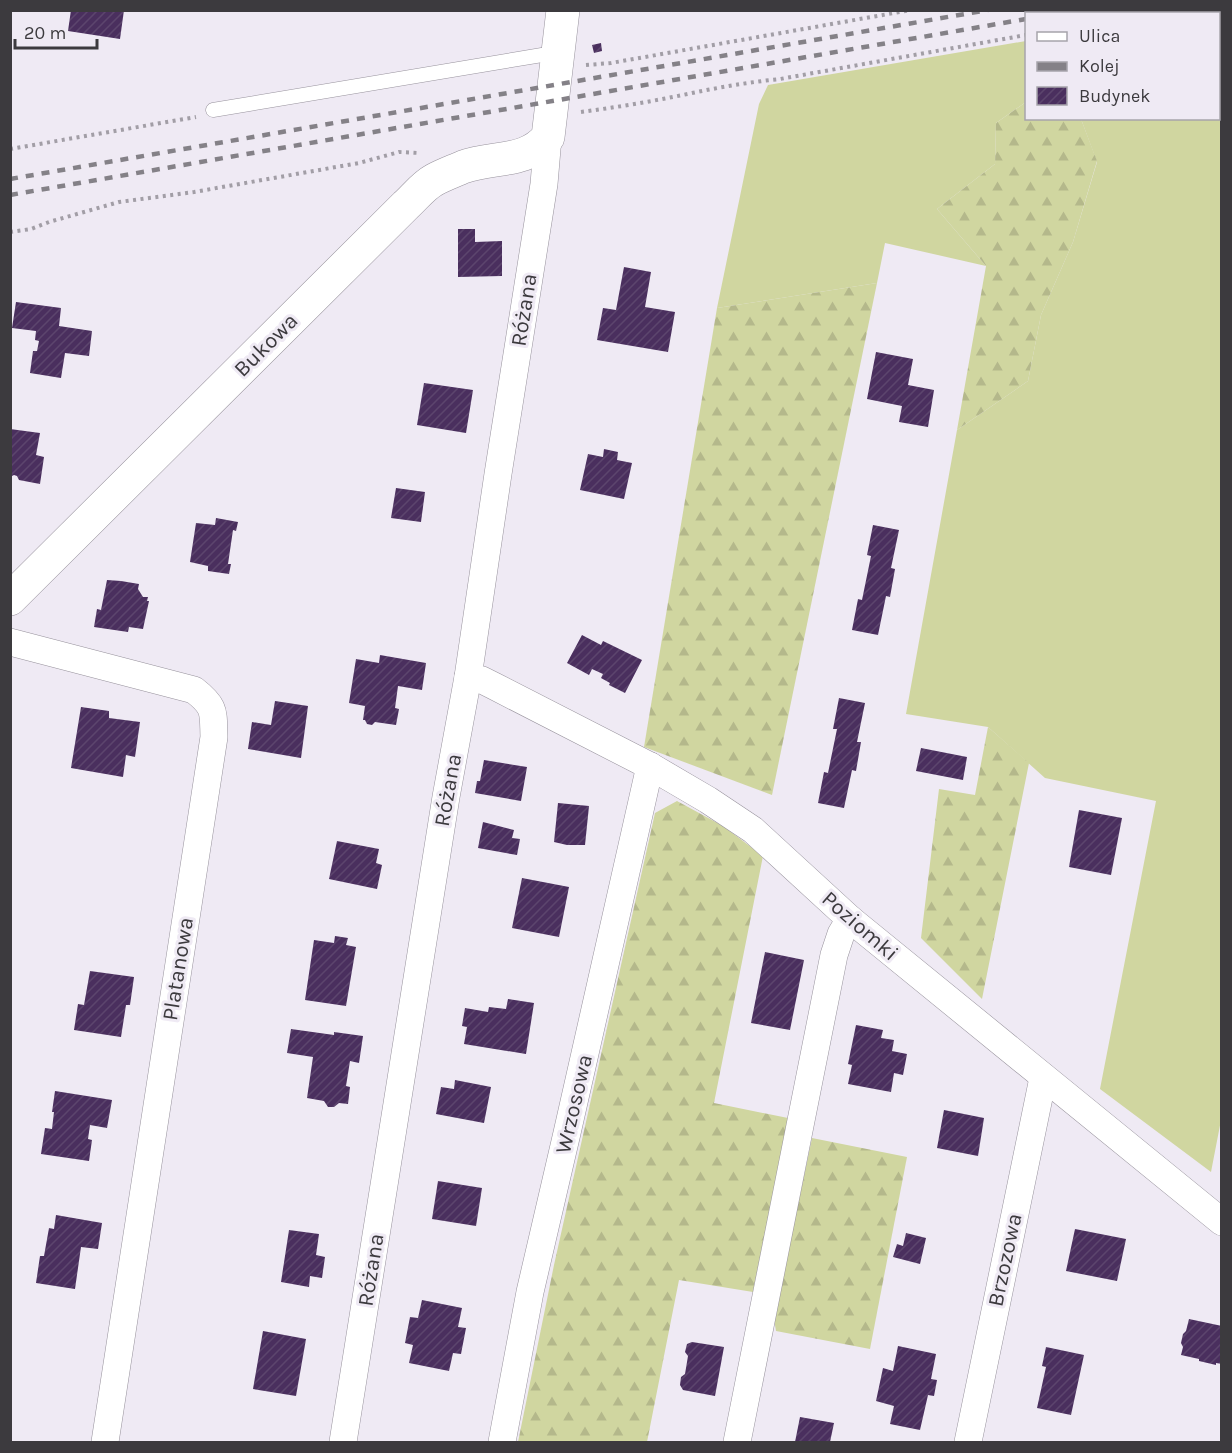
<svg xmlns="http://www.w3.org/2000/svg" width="1232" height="1453" font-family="Karla,sans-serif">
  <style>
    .grass { fill: #d0d6a0 }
    .forest { fill: url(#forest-firs) }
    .building { fill: url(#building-hatch) }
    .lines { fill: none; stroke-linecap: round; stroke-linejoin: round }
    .service-casing { stroke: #97929c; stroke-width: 15 }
    .minor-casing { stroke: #97929c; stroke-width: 28 }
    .tertiary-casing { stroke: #97929c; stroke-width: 34 }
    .path { stroke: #a29ea6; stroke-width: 4; stroke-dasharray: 3 4.5; stroke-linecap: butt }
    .service { stroke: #fff; stroke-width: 14 }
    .minor { stroke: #fff; stroke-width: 27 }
    .tertiary { stroke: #fff; stroke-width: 33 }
    .rail { stroke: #848187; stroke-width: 4.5; stroke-dasharray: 8 8; stroke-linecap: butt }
    .labels { text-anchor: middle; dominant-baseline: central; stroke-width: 6; stroke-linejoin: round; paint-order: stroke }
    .street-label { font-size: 22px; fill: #3c3a3e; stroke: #efeaf4 }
  </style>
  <defs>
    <pattern id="forest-firs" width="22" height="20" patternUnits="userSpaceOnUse" patternTransform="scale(1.5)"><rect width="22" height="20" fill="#d0d6a0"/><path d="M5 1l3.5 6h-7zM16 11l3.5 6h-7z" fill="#b4b88b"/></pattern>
    <pattern id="building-hatch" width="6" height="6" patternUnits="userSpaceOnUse" patternTransform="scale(1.5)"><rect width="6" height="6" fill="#4a2f5e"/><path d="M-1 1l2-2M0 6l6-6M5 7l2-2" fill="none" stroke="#5c456d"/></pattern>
  </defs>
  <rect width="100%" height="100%" fill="#efeaf4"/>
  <g class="grass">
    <path d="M1210 11H1221L1222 1115 1211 1172 1100 1089 1156 801 1045 778 988 727 906 714 957 430 1028 381 1041 315 1073 242 1097 162 1081 119 1218 118V14L1192 13Z"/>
    <path d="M1026 41V102L996 123 995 164 937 209 986 266 885 243 877 283 717 308 759 104 768 85Z"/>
  </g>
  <g class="forest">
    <path d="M1026 102V118L1081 119 1097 161 1073 242 1041 315 1028 381 957 430 986 266 937 209 995 164 996 123Z"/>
    <path d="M877 283 772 795 644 747 717 308Z"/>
    <path d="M988 727 1029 763 982 999 921 938 939 789 975 795Z"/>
    <path d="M677 801 723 826 763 856 714 1103 788 1118 753 1292 679 1280 647 1442H518L554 1265 655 813Z"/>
    <path d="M812 1138 907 1157 870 1349 776 1331 774 1319Z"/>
  </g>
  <g class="building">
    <path d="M71 10H124L120 39 68 31Z"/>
    <path d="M601 43 602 51 594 53 592 45Z"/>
    <path d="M458 229H475V242L502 241V276L458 277Z"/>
    <path d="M624 267 651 272 645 307 675 312 668 352 597 340 603 308 616 310Z"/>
    <path d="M16 302 61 308 59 326 92 331 89 356 65 353 61 378 30 373 33 351H37L39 341 35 340 36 331 12 328Z"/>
    <path d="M876 352 913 359 908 385 934 390 928 427 899 422 902 406 867 399Z"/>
    <path d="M424 383 473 390 466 433 417 425Z"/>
    <path d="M10 429 40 433 36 455 44 457 40 484 19 480 17 476 14 475 10 477Z"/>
    <path d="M604 449 618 452 617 460 632 463 624 499 580 490 588 454 603 457Z"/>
    <path d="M396 488 425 492 421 522 391 518Z"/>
    <path d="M216 518 238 522 236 531 233 530 228 564H231L229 574 208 571V566L190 562 196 523 215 525Z"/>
    <path d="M873 525 899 530 891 568 895 569 890 597 886 596 878 635 852 630 858 599 862 600 871 556 867 555Z"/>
    <path d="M107 580 121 581 139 584 138 589 143 597H148L147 601H149L143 629 129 627 128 632 94 627 97 609 101 610Z"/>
    <path d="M582 635 601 645 603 641 642 660 625 693 609 685 610 683 601 678 603 674 592 669 589 675 567 663Z"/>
    <path d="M380 655 426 663 422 690 398 686 395 708 399 709 396 725 375 722 372 725 367 724 365 720H363L365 706 349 703 356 659 379 663Z"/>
    <path d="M839 698 865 703 857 742H861L856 771 852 770 844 808 818 803 824 772 828 773 837 729H833Z"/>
    <path d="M275 701 308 706 301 758 248 749 252 722 271 725Z"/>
    <path d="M81 707 109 711V718L140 722 135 757 126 755 123 777 71 768Z"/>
    <path d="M921 748 967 757 963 780 916 771Z"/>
    <path d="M484 760 527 767 521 801 475 793 477 781H480Z"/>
    <path d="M558 803 589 806 585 845H567L554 842Z"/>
    <path d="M1079 810 1122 818 1111 875 1069 867Z"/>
    <path d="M483 822 514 830 512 838 520 839 517 855 478 848Z"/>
    <path d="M337 841 379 849 376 863 382 865 377 889 329 879Z"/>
    <path d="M522 878 569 887 559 937 512 928Z"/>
    <path d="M335 936 348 938 346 945 356 947 346 1006 305 1000 314 940 334 943Z"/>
    <path d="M765 952 804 960 790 1030 751 1023Z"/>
    <path d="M90 971 134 977 130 1005H126L121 1037 74 1030 78 1004 84 1005Z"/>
    <path d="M508 999 534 1003 526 1054 464 1044 467 1027 462 1026 465 1008 488 1012 489 1007 506 1009Z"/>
    <path d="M856 1025 883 1030 881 1038 894 1040 892 1051 907 1054 903 1075 894 1073 891 1092 848 1084 852 1065 848 1064Z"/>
    <path d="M291 1029 334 1035V1032L363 1036 359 1063 350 1061 346 1086 350 1087 348 1104 339 1103 334 1107H328L324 1101 307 1098 313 1057 287 1053Z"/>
    <path d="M455 1080 491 1087 484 1123 436 1114 441 1087 454 1089Z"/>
    <path d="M55 1091 112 1100 107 1128 90 1125 88 1139 92 1140 89 1161 41 1154 45 1128 52 1129 54 1112H52Z"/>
    <path d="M944 1110 984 1118 978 1156 937 1148Z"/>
    <path d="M438 1181 482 1188 476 1226 432 1219Z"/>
    <path d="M56 1215 102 1223 98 1249 81 1247 75 1289 36 1283 40 1256H44L49 1228 54 1229Z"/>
    <path d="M1075 1229 1126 1239 1117 1281 1066 1271Z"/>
    <path d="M289 1230 319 1234 316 1255 325 1257 322 1278 310 1276 309 1287 281 1282Z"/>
    <path d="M906 1233 926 1238 920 1264 893 1257 897 1244 903 1246Z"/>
    <path d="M422 1300 462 1308 458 1327 466 1328 461 1354 453 1353 449 1371 409 1363 413 1345 405 1343 410 1317 418 1318Z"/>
    <path d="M1189 1319 1222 1326V1364L1216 1363V1365L1199 1361V1359L1181 1355 1183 1347 1181 1343 1183 1334 1186 1331Z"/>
    <path d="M263 1331 306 1339 296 1396 253 1389Z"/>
    <path d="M692 1342 724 1347 715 1396 683 1390 680 1385 681 1377 685 1374 688 1356 685 1352 687 1344Z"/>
    <path d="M898 1346 936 1354 931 1379 937 1380 934 1396 928 1395 920 1430 890 1424 894 1406 876 1401 883 1368 893 1371Z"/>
    <path d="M1046 1347 1084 1355 1071 1415 1037 1408 1046 1367 1042 1366Z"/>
    <path d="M800 1417 834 1423 830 1442H795Z"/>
  </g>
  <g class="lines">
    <defs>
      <path id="service" d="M213 110 542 55H557"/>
      <g id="minor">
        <path d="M10 642 194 690C216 707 213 712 214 737L105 1442"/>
        <path d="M468 677 482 680 494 686 650 766 708 800 753 830 850 919 1222 1222"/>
        <path d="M343 1442 446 797 468 677 498 474 544 184 548 137"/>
        <path d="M502 1442 530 1292 567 1133 650 766"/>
        <path d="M737 1442 834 955 841 934 850 919"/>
        <path d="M968 1442 1043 1078"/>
      </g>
      <path id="tertiary" d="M10 599 406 205C415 197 423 186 434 180 443 175 454 171 463 167 493 156 526 164 548 137L563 10"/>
    </defs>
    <use href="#service" class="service-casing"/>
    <use href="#minor" class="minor-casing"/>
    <use href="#tertiary" class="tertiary-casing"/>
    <g class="path">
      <path d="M1162 14 1180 10"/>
      <path d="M586 65 611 63 911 10"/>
      <path d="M581 112C618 107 655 101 692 93 721 87 750 82 780 79L1026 35"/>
      <path d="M10 149 196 117"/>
      <path d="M10 232 31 229 49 222 119 202 194 192 359 163 399 152 419 153"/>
    </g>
    <use href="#service" class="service"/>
    <use href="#minor" class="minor"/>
    <use href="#tertiary" class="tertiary"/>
    <g class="rail">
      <path d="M1059 14 1076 10"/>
      <path d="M10 179 988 10"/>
      <path d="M10 195 1026 19"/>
    </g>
  </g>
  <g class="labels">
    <g class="street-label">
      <text transform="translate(524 310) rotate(-81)">Różana</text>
      <text transform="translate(266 345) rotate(-45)">Bukowa</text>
      <text transform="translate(448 790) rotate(-80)">Różana</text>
      <text transform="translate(860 926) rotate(41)">Poziomki</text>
      <text transform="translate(178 969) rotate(-81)">Platanowa</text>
      <text transform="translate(574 1104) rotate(-77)">Wrzosowa</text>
      <text transform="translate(1005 1260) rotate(-78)">Brzozowa</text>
      <text transform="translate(371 1270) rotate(-81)">Różana</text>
    </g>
  </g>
  <rect width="1232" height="1453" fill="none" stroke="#3c3a3e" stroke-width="24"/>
  <rect x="1025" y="12" width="195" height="108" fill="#efeaf4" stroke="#a7a4ab" stroke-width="1.5"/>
  <rect x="1037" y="32" width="30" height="9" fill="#ffffff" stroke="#a7a4ab" stroke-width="1.5"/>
  <text x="1079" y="42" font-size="18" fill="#3c3a3e">Ulica</text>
  <rect x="1037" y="62" width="30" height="9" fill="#848187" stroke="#a7a4ab" stroke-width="1.5"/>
  <text x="1079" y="72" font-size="18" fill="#3c3a3e">Kolej</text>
  <rect x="1037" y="87" width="30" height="18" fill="url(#building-hatch)" stroke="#a7a4ab" stroke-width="1.5"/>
  <text x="1079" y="102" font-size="18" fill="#3c3a3e">Budynek</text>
  <path d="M15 39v9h82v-9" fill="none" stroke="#3c3a3e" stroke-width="3"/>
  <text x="24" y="39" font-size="18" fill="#3c3a3e" stroke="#efeaf4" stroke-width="4.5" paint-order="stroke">20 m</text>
</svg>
